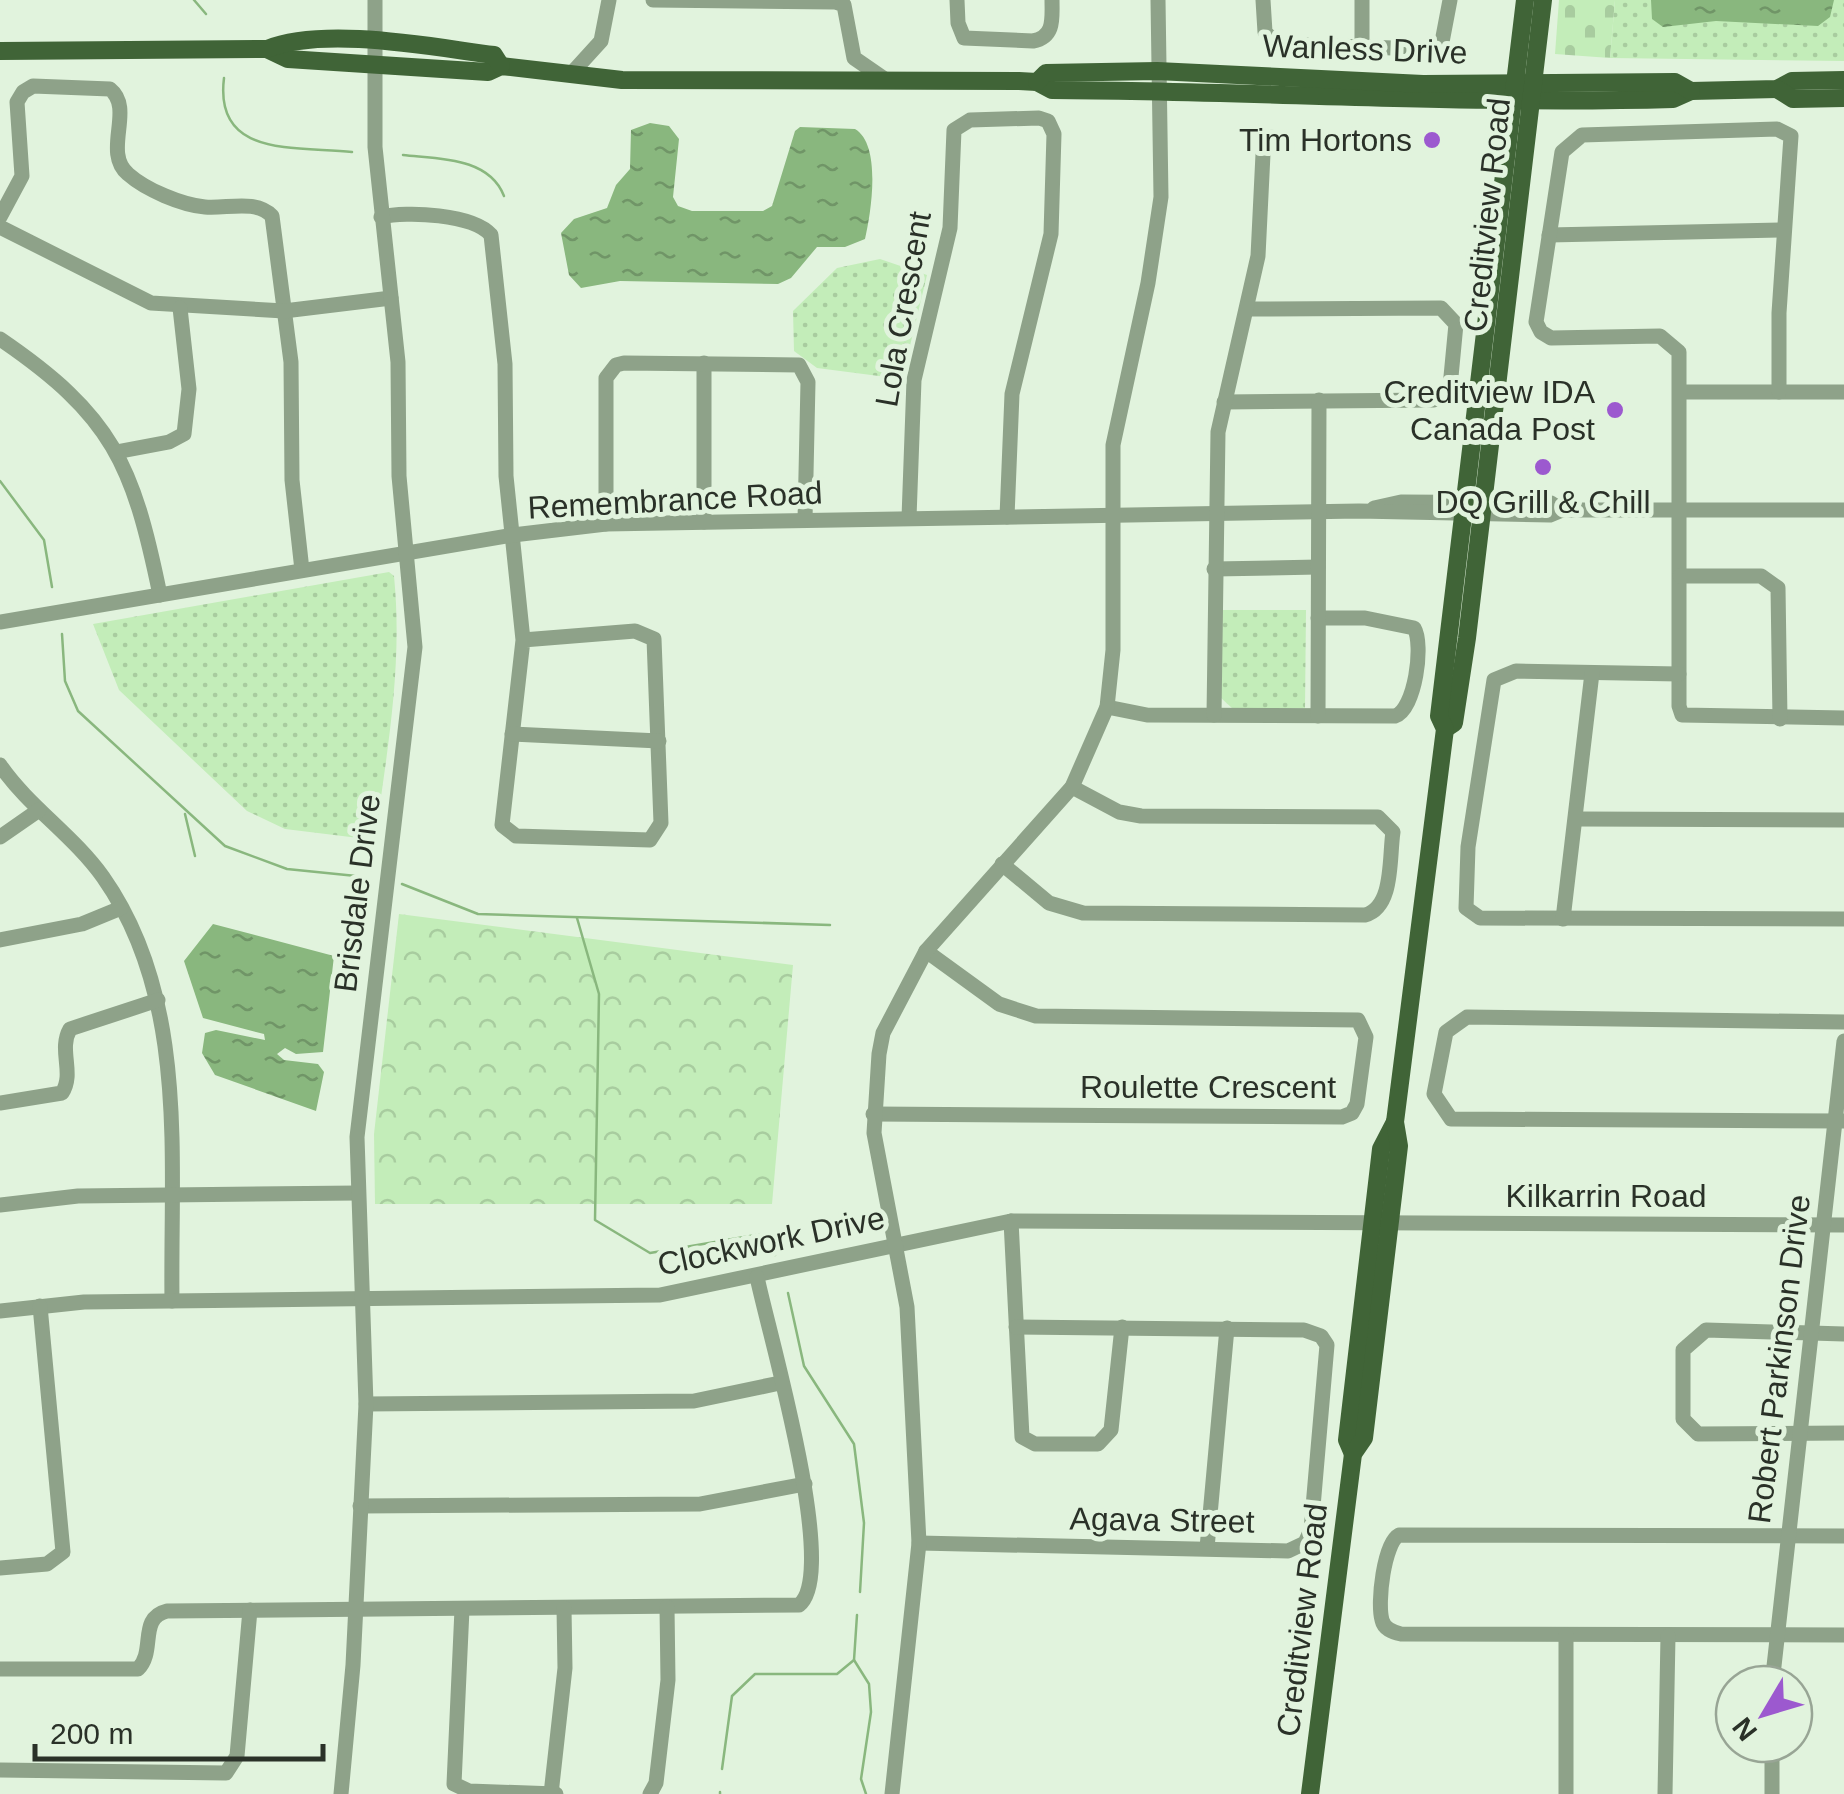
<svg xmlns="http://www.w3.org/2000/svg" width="1844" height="1794" font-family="Helvetica,sans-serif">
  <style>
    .forest { fill: url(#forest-crowns) }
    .cemetery { fill: url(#cemetery-stones) }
    .park { fill: url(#park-dots) }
    .water { fill: url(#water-ripples) }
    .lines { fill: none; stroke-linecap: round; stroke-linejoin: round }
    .stream { stroke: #89b77e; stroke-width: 2.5 }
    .minor { stroke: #8ea289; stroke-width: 15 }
    .major { stroke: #406437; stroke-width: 18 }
    .poi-dot { fill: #9c59cf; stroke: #e1f3dd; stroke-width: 4 }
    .labels { text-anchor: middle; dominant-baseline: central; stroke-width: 10; stroke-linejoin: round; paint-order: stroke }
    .street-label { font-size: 32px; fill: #2a3128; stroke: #e1f3dd }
    .poi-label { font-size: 32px; fill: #2a3128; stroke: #e1f3dd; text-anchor: end }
  </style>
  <defs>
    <pattern id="forest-crowns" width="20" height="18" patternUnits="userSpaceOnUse" patternTransform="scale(2.5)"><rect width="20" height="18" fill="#c3edb9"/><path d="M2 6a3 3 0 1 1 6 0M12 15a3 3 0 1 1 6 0" fill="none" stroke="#a8cc9f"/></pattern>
    <pattern id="cemetery-stones" width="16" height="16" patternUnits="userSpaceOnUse" patternTransform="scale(2.5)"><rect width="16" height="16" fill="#c3edb9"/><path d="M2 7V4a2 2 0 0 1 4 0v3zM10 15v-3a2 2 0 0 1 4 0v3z" fill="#a8cc9f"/></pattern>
    <pattern id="park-dots" width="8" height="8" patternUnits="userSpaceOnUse" patternTransform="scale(2.5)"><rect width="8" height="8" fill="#c3edb9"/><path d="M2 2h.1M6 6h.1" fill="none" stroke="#a8cc9f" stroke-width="1.8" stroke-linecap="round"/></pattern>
    <pattern id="water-ripples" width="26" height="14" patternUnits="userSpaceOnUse" patternTransform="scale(2.5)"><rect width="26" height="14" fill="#89b77e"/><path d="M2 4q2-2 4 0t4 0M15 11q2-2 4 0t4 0" fill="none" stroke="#709567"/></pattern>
  </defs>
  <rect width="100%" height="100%" fill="#e1f3dd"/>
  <path class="forest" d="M399 914 793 965 772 1204H375L374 1134Z"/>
  <path class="cemetery" d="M1559 0H1615L1610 58 1555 54Z"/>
  <g class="park">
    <path d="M1615 0H1844V61L1610 58Z"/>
    <path d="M880 259 927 275 902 379 817 368 794 351 793 311 837 268Z"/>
    <path d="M389 572 394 576C403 666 387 751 375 840L285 829 247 811 119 690 93 624Z"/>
    <path d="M1220 610H1306L1305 708 1233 709 1220 697Z"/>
  </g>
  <g class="water">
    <path d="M1651 0H1834L1830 17 1818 26 1716 21 1663 27 1652 19Z"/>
    <path d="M650 123 669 126 679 139 673 197 678 206 692 211H763L772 206 795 131 800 127 855 129C882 145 871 213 865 239L845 247H817L791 278 778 284 620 281 581 288 569 275 561 233 574 219 607 208 616 185 630 169 631 130Z"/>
    <path d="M213 924 334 956 323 1052 296 1054 285 1048 277 1054 284 1060 318 1064 324 1072 316 1111 215 1075 202 1053 205 1033 216 1030 265 1040 264 1034 203 1018 184 961Z"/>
  </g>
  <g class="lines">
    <g class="stream">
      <path d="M194 0 206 14"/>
      <path d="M224 78C214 158 295 146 352 152"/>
      <path d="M403 155C439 159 489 157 504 196"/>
      <path d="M0 481 44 540 52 587"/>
      <path d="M62 634 65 681 78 711 225 846 287 869 366 877"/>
      <path d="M185 814 195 856"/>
      <path d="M402 884 478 914 830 925"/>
      <path d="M577 918 599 994 595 1220 650 1253 762 1234 775 1255"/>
      <path d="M788 1293 804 1366 854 1444 864 1523 860 1592"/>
      <path d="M857 1615 854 1660 869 1684 871 1712 861 1779 866 1794"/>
      <path d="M722 1769 732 1696 755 1674H837L854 1660"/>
      <path d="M720 1794V1792"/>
    </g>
    <g class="minor">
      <path d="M653 0 835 2 844 5 854 58 883 78"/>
      <path d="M957 0 958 23 964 38 1033 41C1055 37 1052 18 1052 0"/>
      <path d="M1263 0 1265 32 1277 44 1422 49 1442 42 1450 0"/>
      <path d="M1362 0V48"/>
      <path d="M571 74 601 41 609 0"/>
      <path d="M0 217 22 176 17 102 23 92 33 86 110 89C135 109 102 152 128 174 146 190 182 205 205 207 227 209 255 199 272 216L291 362 292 480 302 570"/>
      <path d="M381 217C407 211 473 214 491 235L505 364 506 476 523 640 502 825 516 836 650 840 661 823 654 639 635 631 523 640"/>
      <path d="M0 227 151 303 284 311 391 298"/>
      <path d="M1549 235 1784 230"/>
      <path d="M0 339C113 416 133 464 160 595"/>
      <path d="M1680 392H1844"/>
      <path d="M1779 392V313L1791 136 1777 129 1582 135 1562 152 1536 322 1541 332 1551 338 1660 336 1679 352V706L1682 715 1844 718"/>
      <path d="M1224 402 1434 400 1450 387 1456 324 1441 308 1249 309"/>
      <path d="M116 452 169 442 184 434 189 389 180 308"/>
      <path d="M1374 508 1401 502 1551 503 1562 510"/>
      <path d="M909 518 914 380 950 228 954 130 970 120 1039 118 1048 121 1054 134 1051 234 1012 394 1007 517"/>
      <path d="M704 522V363"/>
      <path d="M606 524V378L616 365 624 363 799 365 808 382 805 520"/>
      <path d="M1214 569 1318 567"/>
      <path d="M1680 576H1761L1778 588 1780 719"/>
      <path d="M0 622 513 535 606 524 1359 511 1550 515 1562 510H1844"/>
      <path d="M1679 674 1516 671 1494 680 1468 847 1466 908 1480 918 1844 919"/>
      <path d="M1107 707 1147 715 1395 716C1415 710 1424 644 1414 628L1365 618H1318"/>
      <path d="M1214 715 1218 432 1258 256 1263 154 1272 137"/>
      <path d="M1318 716 1319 400"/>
      <path d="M512 734 659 741"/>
      <path d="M0 765C29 807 73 835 103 877 189 999 170 1160 172 1301"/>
      <path d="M1578 819 1844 820"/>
      <path d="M0 837 39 810"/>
      <path d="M1002 864 1049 903 1083 913 1365 915C1394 907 1389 858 1393 832L1378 817 1141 816 1119 812 1072 787"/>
      <path d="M1563 919 1592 673"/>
      <path d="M0 940 82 924 121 908"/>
      <path d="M1844 1022 1467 1017 1446 1032 1434 1094 1451 1119 1844 1121"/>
      <path d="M0 1103 62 1093C75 1073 58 1050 70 1029L158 1000"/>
      <path d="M873 1114 1342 1117 1352 1113 1357 1104 1366 1037 1358 1020 1036 1016 999 1004 926 951"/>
      <path d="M0 1205 78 1196 358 1193"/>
      <path d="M1011 1221 1022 1437 1035 1444H1098L1111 1430 1122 1327"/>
      <path d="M0 1311 84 1302 660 1295 1011 1221 1844 1225"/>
      <path d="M1844 1334 1706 1330 1683 1350V1419L1698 1434 1844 1433"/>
      <path d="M366 1404 694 1401 780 1383"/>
      <path d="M360 1506 700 1504 805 1484"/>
      <path d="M1844 1536 1399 1535C1384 1543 1377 1603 1382 1620 1384 1629 1392 1632 1401 1634L1844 1635"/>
      <path d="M919 1543 1288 1551 1305 1543 1311 1530 1327 1345 1321 1336 1304 1330 1016 1327"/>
      <path d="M1207 1548 1227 1328"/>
      <path d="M0 1568 47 1564 63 1552 40 1306"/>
      <path d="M462 1609 454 1784 469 1791 556 1794"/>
      <path d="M1566 1635V1794"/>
      <path d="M0 1669H138C156 1651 138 1618 167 1611L799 1605C840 1573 768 1331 757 1277"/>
      <path d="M1772 1684 1844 1041"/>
      <path d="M0 1770 226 1773 237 1756 250 1610"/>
      <path d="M341 1794 353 1665 366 1404 357 1137 415 647 399 476 398 362 375 147V0"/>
      <path d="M551 1794 565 1668 564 1608"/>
      <path d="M650 1794 656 1783 668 1680 667 1607"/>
      <path d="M892 1794 919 1543 907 1307 874 1133 879 1054 883 1033 926 951 1072 787 1107 707 1113 650V445L1148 283 1161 197 1158 0"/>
      <path d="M1665 1794 1668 1636"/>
      <path d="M1772 1794V1744"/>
    </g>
    <g class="major">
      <path d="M267 49 288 59 488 72 501 66 622 80 1019 81 1037 82 1052 90C1259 91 1466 105 1673 99L1691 91 1777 89 1792 81 1844 80"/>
      <path d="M0 51 267 49C325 26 431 47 494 55L501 66"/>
      <path d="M1037 82 1046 73 1157 71 1423 84 1675 82 1691 91"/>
      <path d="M1777 89 1793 99 1844 98"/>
      <path d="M1445 729 1454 723 1467 638 1543 0"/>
      <path d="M1353 1454 1347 1440 1381 1149 1395 1122"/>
      <path d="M1310 1794 1353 1454 1364 1438 1399 1146 1395 1122 1445 729 1439 716 1525 0"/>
    </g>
  </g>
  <g class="poi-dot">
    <circle cx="1432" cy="140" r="10"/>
    <circle cx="1615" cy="410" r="10"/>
    <circle cx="1543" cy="467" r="10"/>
  </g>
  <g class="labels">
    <g class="street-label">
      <text transform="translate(1365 49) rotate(2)">Wanless Drive</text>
      <text transform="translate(1487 215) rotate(-84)">Creditview Road</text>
      <text transform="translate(903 309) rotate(-80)">Lola Crescent</text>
      <text transform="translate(675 500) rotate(-3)">Remembrance Road</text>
      <text transform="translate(357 893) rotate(-83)">Brisdale Drive</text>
      <text x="1208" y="1087">Roulette Crescent</text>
      <text x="1606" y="1196">Kilkarrin Road</text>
      <text transform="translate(771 1241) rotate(-12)">Clockwork Drive</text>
      <text transform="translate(1779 1359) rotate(-83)">Robert Parkinson Drive</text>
      <text transform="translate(1162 1520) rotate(1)">Agava Street</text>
      <text transform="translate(1302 1620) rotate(-83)">Creditview Road</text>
    </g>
    <g class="poi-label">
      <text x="1412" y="140">Tim Hortons</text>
      <text x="1595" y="392">Creditview IDA<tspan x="1595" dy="37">Canada Post</tspan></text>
      <text x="1543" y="502" text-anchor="middle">DQ Grill &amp; Chill</text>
    </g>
  </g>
  <g transform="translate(1764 1714) rotate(232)"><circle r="48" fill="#e1f3dd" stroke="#98a595" stroke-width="2.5"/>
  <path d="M0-8L18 38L0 25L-18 38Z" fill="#9c59cf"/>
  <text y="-15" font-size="28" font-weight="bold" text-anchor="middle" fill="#2a3128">N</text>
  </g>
  <path d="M35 1744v15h288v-15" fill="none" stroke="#2a3128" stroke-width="5"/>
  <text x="50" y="1744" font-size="30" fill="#2a3128" stroke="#e1f3dd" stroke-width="8" paint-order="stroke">200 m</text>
</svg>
